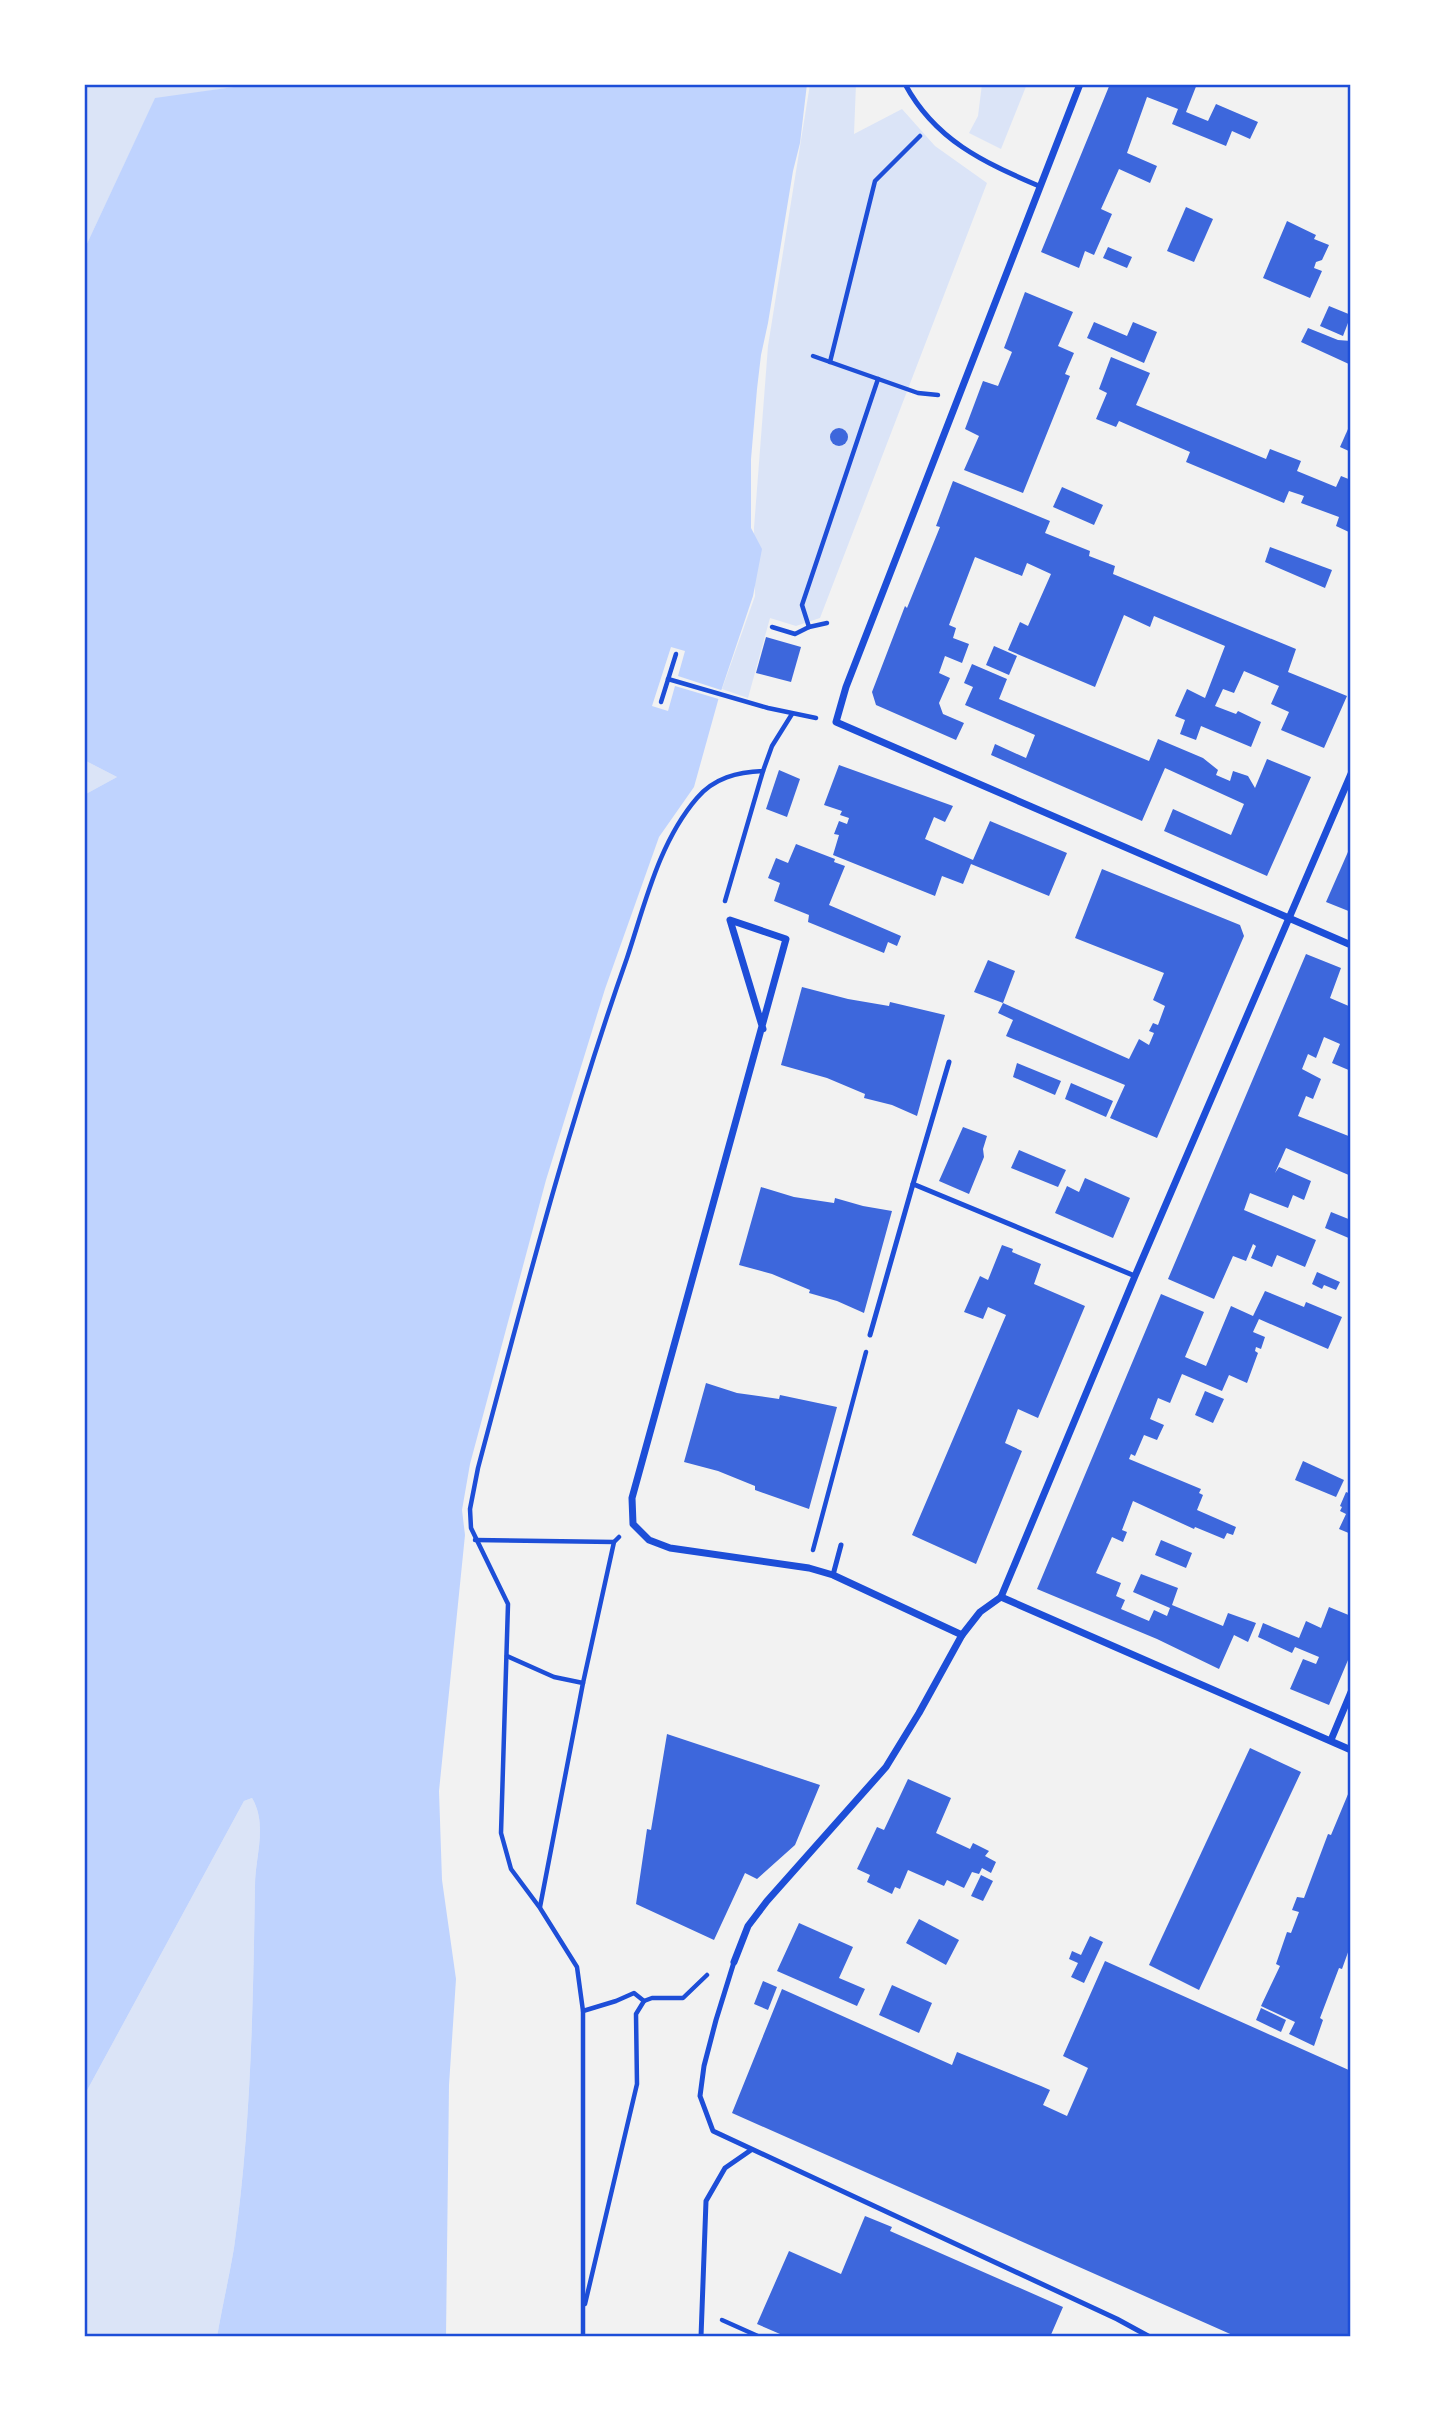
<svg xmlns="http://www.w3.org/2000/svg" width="1435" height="2421" font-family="Commissioner,sans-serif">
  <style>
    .green { fill: #dbe4f7 }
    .water { fill: #bfd3fe }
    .pier { fill: #f2f2f2 }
    .building { fill: #3d67dc }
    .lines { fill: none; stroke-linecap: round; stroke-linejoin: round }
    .path { stroke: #1d4ed8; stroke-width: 4.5 }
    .service { stroke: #1d4ed8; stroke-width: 5 }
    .minor { stroke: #1d4ed8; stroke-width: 7 }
    .neatline { fill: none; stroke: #1d4ed8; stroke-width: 2.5 }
  </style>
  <rect width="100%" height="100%" fill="#f2f2f2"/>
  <g class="green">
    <path d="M84 84H255L155 99 84 250Z"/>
    <path d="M810 84H856L854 134 902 109 935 146 987 183 820 618 796 626 770 618 748 698 722 689 755 596 754 528 768 346Z"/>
    <path d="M982 84H1027L1001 149 969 133 978 116Z"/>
    <path d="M84 760 117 777 84 795Z"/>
    <path d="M252 1798C268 1825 255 1856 255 1886 253 2006 251 2129 234 2248 229 2278 222 2307 217 2337H84V2096L244 1801Z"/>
  </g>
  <path class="water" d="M255 84H807L800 143 793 171 768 323 761 355 757 389 751 459V528L762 549 753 596 719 697 694 787 659 837 605 989 546 1180 470 1464 462 1510 465 1535 439 1791 442 1880 456 1979 449 2085 446 2337H217C222 2307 229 2278 234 2248 251 2129 253 2007 255 1886 255 1857 268 1825 252 1798L244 1801 84 2096V795L117 777 84 760V250L155 98Z"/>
  <path class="pier" d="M671 647 685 651 678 676 724 691 722 700 675 686 668 711 652 706Z"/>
  <g class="building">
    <path d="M1110 84H1197L1186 112 1208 121 1216 104 1258 122 1250 139 1232 131 1226 146 1172 124 1178 109 1147 97 1127 153 1157 166 1150 183 1119 169 1101 209 1112 214 1094 255 1085 251 1079 268 1041 252Z"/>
    <path d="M1186 207 1213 219 1194 262 1167 251Z"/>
    <path d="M1287 221 1316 235 1314 239 1329 245 1322 260 1316 262 1314 268 1322 271 1310 298 1263 278Z"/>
    <path d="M1108 247 1132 257 1127 268 1103 258Z"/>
    <path d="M1025 292 1073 312 1058 346 1074 353 1065 374 1070 376 1023 493 964 470 979 436 965 429 983 381 998 386 1012 352 1004 348Z"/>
    <path d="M1329 306 1351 315 1343 336 1320 326Z"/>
    <path d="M1094 322 1127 336 1133 322 1157 332 1144 363 1087 338Z"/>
    <path d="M1308 328 1338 340 1351 341V365L1301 342Z"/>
    <path d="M1111 357 1150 373 1136 405 1266 459 1270 449 1301 461 1297 471 1336 487 1341 476 1351 480V533L1336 526 1339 517 1301 503 1304 496 1289 491 1284 503 1186 462 1190 452 1119 421 1116 427 1096 419 1107 393 1099 389Z"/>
    <circle cx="839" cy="437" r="9"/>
    <path d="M1348 429 1351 430V452L1340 447Z"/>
    <path d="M953 481 1050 521 1045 533 1090 551 1089 556 1115 566 1113 574 1296 649 1288 672 1347 696 1324 748 1281 730 1289 712 1271 704 1279 686 1244 671 1234 693 1223 689 1215 706 1236 714 1238 711 1261 722 1251 747 1201 726 1196 740 1180 734 1185 720 1175 716 1187 689 1205 698 1225 646 1154 616 1150 627 1124 615 1095 687 1008 650 1020 622 1028 626 1051 574 1027 563 1022 576 975 557 949 625 956 628 953 638 969 644 962 663 945 656 939 673 950 678 939 703 943 714 964 723 956 740 876 705 872 692 905 606 907 608 940 527 936 526Z"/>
    <path d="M1062 487 1103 505 1094 525 1053 507Z"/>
    <path d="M1270 547 1332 570 1325 588 1265 562Z"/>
    <path d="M766 637 801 647 791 682 756 673Z"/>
    <path d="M994 646 1017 656 1009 675 986 665Z"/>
    <path d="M972 664 1007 679 999 699 1149 761 1158 739 1203 758 1218 770 1216 775 1230 781 1233 771 1248 776 1255 788 1267 759 1311 777 1267 876 1164 831 1173 809 1231 835 1244 804 1165 768 1142 821 991 755 995 744 1026 758 1035 735 965 705 973 687 964 683Z"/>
    <path d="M839 765 953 806 945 822 934 817 925 839 973 860 990 821 1067 853 1049 896 971 864 963 884 942 876 935 896 833 855 839 835 834 834 839 821 847 824 849 818 840 815 842 811 824 805Z"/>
    <path d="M779 770 800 779 787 817 766 809Z"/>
    <path d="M796 844 835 859 834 862 845 866 829 905 901 936 897 946 888 942 884 953 808 922 809 915 774 901 780 883 768 878 776 858 788 863Z"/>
    <path d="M1351 845V912L1326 902Z"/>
    <path d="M1102 869 1240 925 1244 936 1157 1138 1110 1118 1125 1085 1006 1036 1013 1020 998 1013 1003 1003 1129 1059 1139 1039 1149 1045 1154 1033 1149 1031 1153 1023 1158 1025 1165 1006 1153 1000 1164 973 1075 938Z"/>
    <path d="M1306 954 1341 968 1330 998 1351 1007V1071L1332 1063 1340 1044 1324 1037 1316 1058 1308 1054 1302 1069 1321 1079 1313 1099 1306 1096 1298 1116 1351 1137V1176L1286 1148 1275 1173 1279 1167 1311 1181 1304 1200 1293 1195 1288 1208 1250 1193 1244 1210 1316 1240 1305 1267 1277 1255 1272 1267 1251 1258 1256 1246 1253 1244 1246 1261 1233 1256 1214 1299 1168 1279Z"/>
    <path d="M988 960 1015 971 1003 1003 974 992Z"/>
    <path d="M802 987 848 999 889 1006 890 1002 945 1015 917 1116 892 1105 864 1098 865 1094 827 1078 781 1065Z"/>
    <path d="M1017 1063 1061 1081 1055 1095 1013 1077Z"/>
    <path d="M1071 1083 1113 1101 1106 1117 1065 1099Z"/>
    <path d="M963 1127 987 1136 983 1149 984 1157 969 1194 939 1181Z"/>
    <path d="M1019 1150 1066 1170 1058 1187 1011 1168Z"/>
    <path d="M1085 1178 1130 1198 1113 1238 1055 1213 1067 1186 1079 1192Z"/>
    <path d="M761 1187 794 1197 834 1203 835 1198 863 1206 892 1211 864 1313 837 1301 809 1293 810 1290 772 1274 739 1265Z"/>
    <path d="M1331 1212 1351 1220V1239L1325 1228Z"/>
    <path d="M1002 1245 1013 1249 1012 1252 1041 1264 1034 1284 1085 1306 1038 1418 1018 1409 1005 1443 1022 1451 976 1564 912 1535 1006 1315 988 1307 983 1319 964 1312 980 1276 988 1280Z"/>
    <path d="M1317 1272 1340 1282 1336 1290 1324 1285 1322 1289 1312 1284Z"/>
    <path d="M1265 1291 1304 1307 1306 1302 1342 1317 1328 1349 1259 1319 1253 1332 1265 1337 1261 1349 1256 1347 1255 1351 1258 1353 1247 1383 1229 1375 1222 1391 1182 1374 1170 1403 1158 1398 1150 1419 1164 1425 1157 1440 1144 1435 1135 1456 1131 1454 1129 1459 1201 1489 1199 1493 1203 1495 1197 1510 1236 1527 1233 1535 1227 1533 1224 1539 1195 1527 1194 1529 1133 1501 1122 1530 1127 1532 1123 1542 1112 1537 1096 1573 1121 1583 1116 1596 1125 1600 1121 1609 1149 1621 1154 1610 1167 1616 1170 1608 1133 1592 1141 1574 1178 1588 1172 1605 1223 1626 1228 1613 1256 1623 1248 1642 1234 1635 1219 1669 1157 1639 1037 1589 1161 1294 1204 1312 1185 1357 1206 1366 1231 1306 1253 1316Z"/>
    <path d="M706 1383 737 1393 779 1399 780 1395 837 1407 809 1509 755 1490V1486L718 1471 684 1462Z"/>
    <path d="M1205 1391 1224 1399 1213 1423 1195 1415Z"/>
    <path d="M1303 1461 1344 1480 1336 1497 1295 1480Z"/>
    <path d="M1346 1492 1351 1494V1534L1339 1529 1346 1514 1340 1511 1342 1507 1340 1506Z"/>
    <path d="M1161 1540 1192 1553 1186 1568 1155 1555Z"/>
    <path d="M1329 1607 1351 1616V1630L1348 1639 1351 1641V1653L1329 1705 1290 1689 1303 1659 1316 1664 1319 1657 1295 1647 1292 1653 1258 1637 1263 1623 1299 1638 1306 1621 1321 1628Z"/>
    <path d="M667 1734 820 1785 795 1845 757 1879 745 1873 714 1940 636 1904 647 1829 651 1830Z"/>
    <path d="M1250 1748 1301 1772 1199 1990 1149 1965Z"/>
    <path d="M908 1779 951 1798 936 1833 970 1849 973 1843 989 1851 985 1856 996 1862 991 1873 982 1868 979 1874 972 1872 964 1888 947 1880 944 1886 908 1870 900 1889 895 1887 892 1894 867 1882 870 1875 857 1869 877 1827 884 1830Z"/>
    <path d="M1351 1787V1944L1342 1969 1339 1968 1320 2018 1323 2020 1314 2046 1289 2034 1295 2022 1261 2006 1280 1966 1276 1964 1287 1932 1291 1933 1299 1912 1292 1910 1297 1897 1304 1898 1328 1834 1331 1835Z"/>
    <path d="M981 1875 993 1881 983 1901 971 1896Z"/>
    <path d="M919 1919 959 1940 946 1965 906 1943Z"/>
    <path d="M799 1923 853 1947 839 1978 865 1989 857 2006 777 1971Z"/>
    <path d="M1090 1936 1103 1942 1084 1983 1071 1977 1078 1963 1069 1959 1072 1951 1081 1955Z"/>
    <path d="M1105 1961 1351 2071V2337H1237L732 2113 782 1989 952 2065 957 2052 1041 2086 1050 2090 1043 2105 1067 2116 1088 2068 1063 2056Z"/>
    <path d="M763 1981 777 1987 768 2010 754 2004Z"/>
    <path d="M892 1985 932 2003 919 2033 879 2015Z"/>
    <path d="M1261 2008 1286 2020 1281 2032 1256 2020Z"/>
    <path d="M865 2216 892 2227 890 2231 1063 2307 1050 2337H787L757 2324 789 2251 841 2274Z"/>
  </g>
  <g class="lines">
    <g class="path">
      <path d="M813 356 918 393 938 395"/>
      <path d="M830 362 875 181 920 136"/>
      <path d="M772 627 795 634 809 627 827 623"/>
      <path d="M809 627 802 605 878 379"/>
      <path d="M668 679 768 708 816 718"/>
      <path d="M661 702 676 654"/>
      <path d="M725 901 763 771"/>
      <path d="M475 1540 614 1542"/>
      <path d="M813 1550 866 1352"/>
      <path d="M507 1656 554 1677 583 1683"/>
      <path d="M540 1907 583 1683 614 1542 619 1537"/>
      <path d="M583 2011 616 2001 634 1993 644 2001"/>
      <path d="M585 2304 637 2084 636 2014 644 2001 652 1998H683L707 1975"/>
      <path d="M722 2320 760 2337"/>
      <path d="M583 2337V2011L577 1967 540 1908 511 1869 501 1833 508 1604 471 1528 470 1509 478 1468C524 1296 568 1125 627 958 645 904 659 842 697 798 714 778 737 772 763 771L772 746 792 714"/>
    </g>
    <g class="service">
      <path d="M905 84C935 140 983 162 1039 186"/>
      <path d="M913 1184 949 1062"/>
      <path d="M870 1335 913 1184 1135 1276"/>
      <path d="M833 1575 841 1545"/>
      <path d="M734 1962 716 2020 704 2066 700 2096 713 2131 1117 2319 1150 2337"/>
      <path d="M701 2337 706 2201 725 2168 751 2150"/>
    </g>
    <g class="minor">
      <path d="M1080 84 846 687 836 722 1351 945"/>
      <path d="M763 1029 730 920 786 939 632 1498 633 1524 649 1540 670 1548 809 1568 833 1575 962 1635"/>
      <path d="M1001 1597 1351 1750"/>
      <path d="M1331 1740 1351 1692"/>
      <path d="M734 1962 748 1926 767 1901 886 1767 919 1713 962 1635 980 1612 1001 1597 1135 1276 1351 774"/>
    </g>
  </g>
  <rect width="1435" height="2421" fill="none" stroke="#ffffff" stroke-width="172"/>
  <rect x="86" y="86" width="1263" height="2249" class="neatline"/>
</svg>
